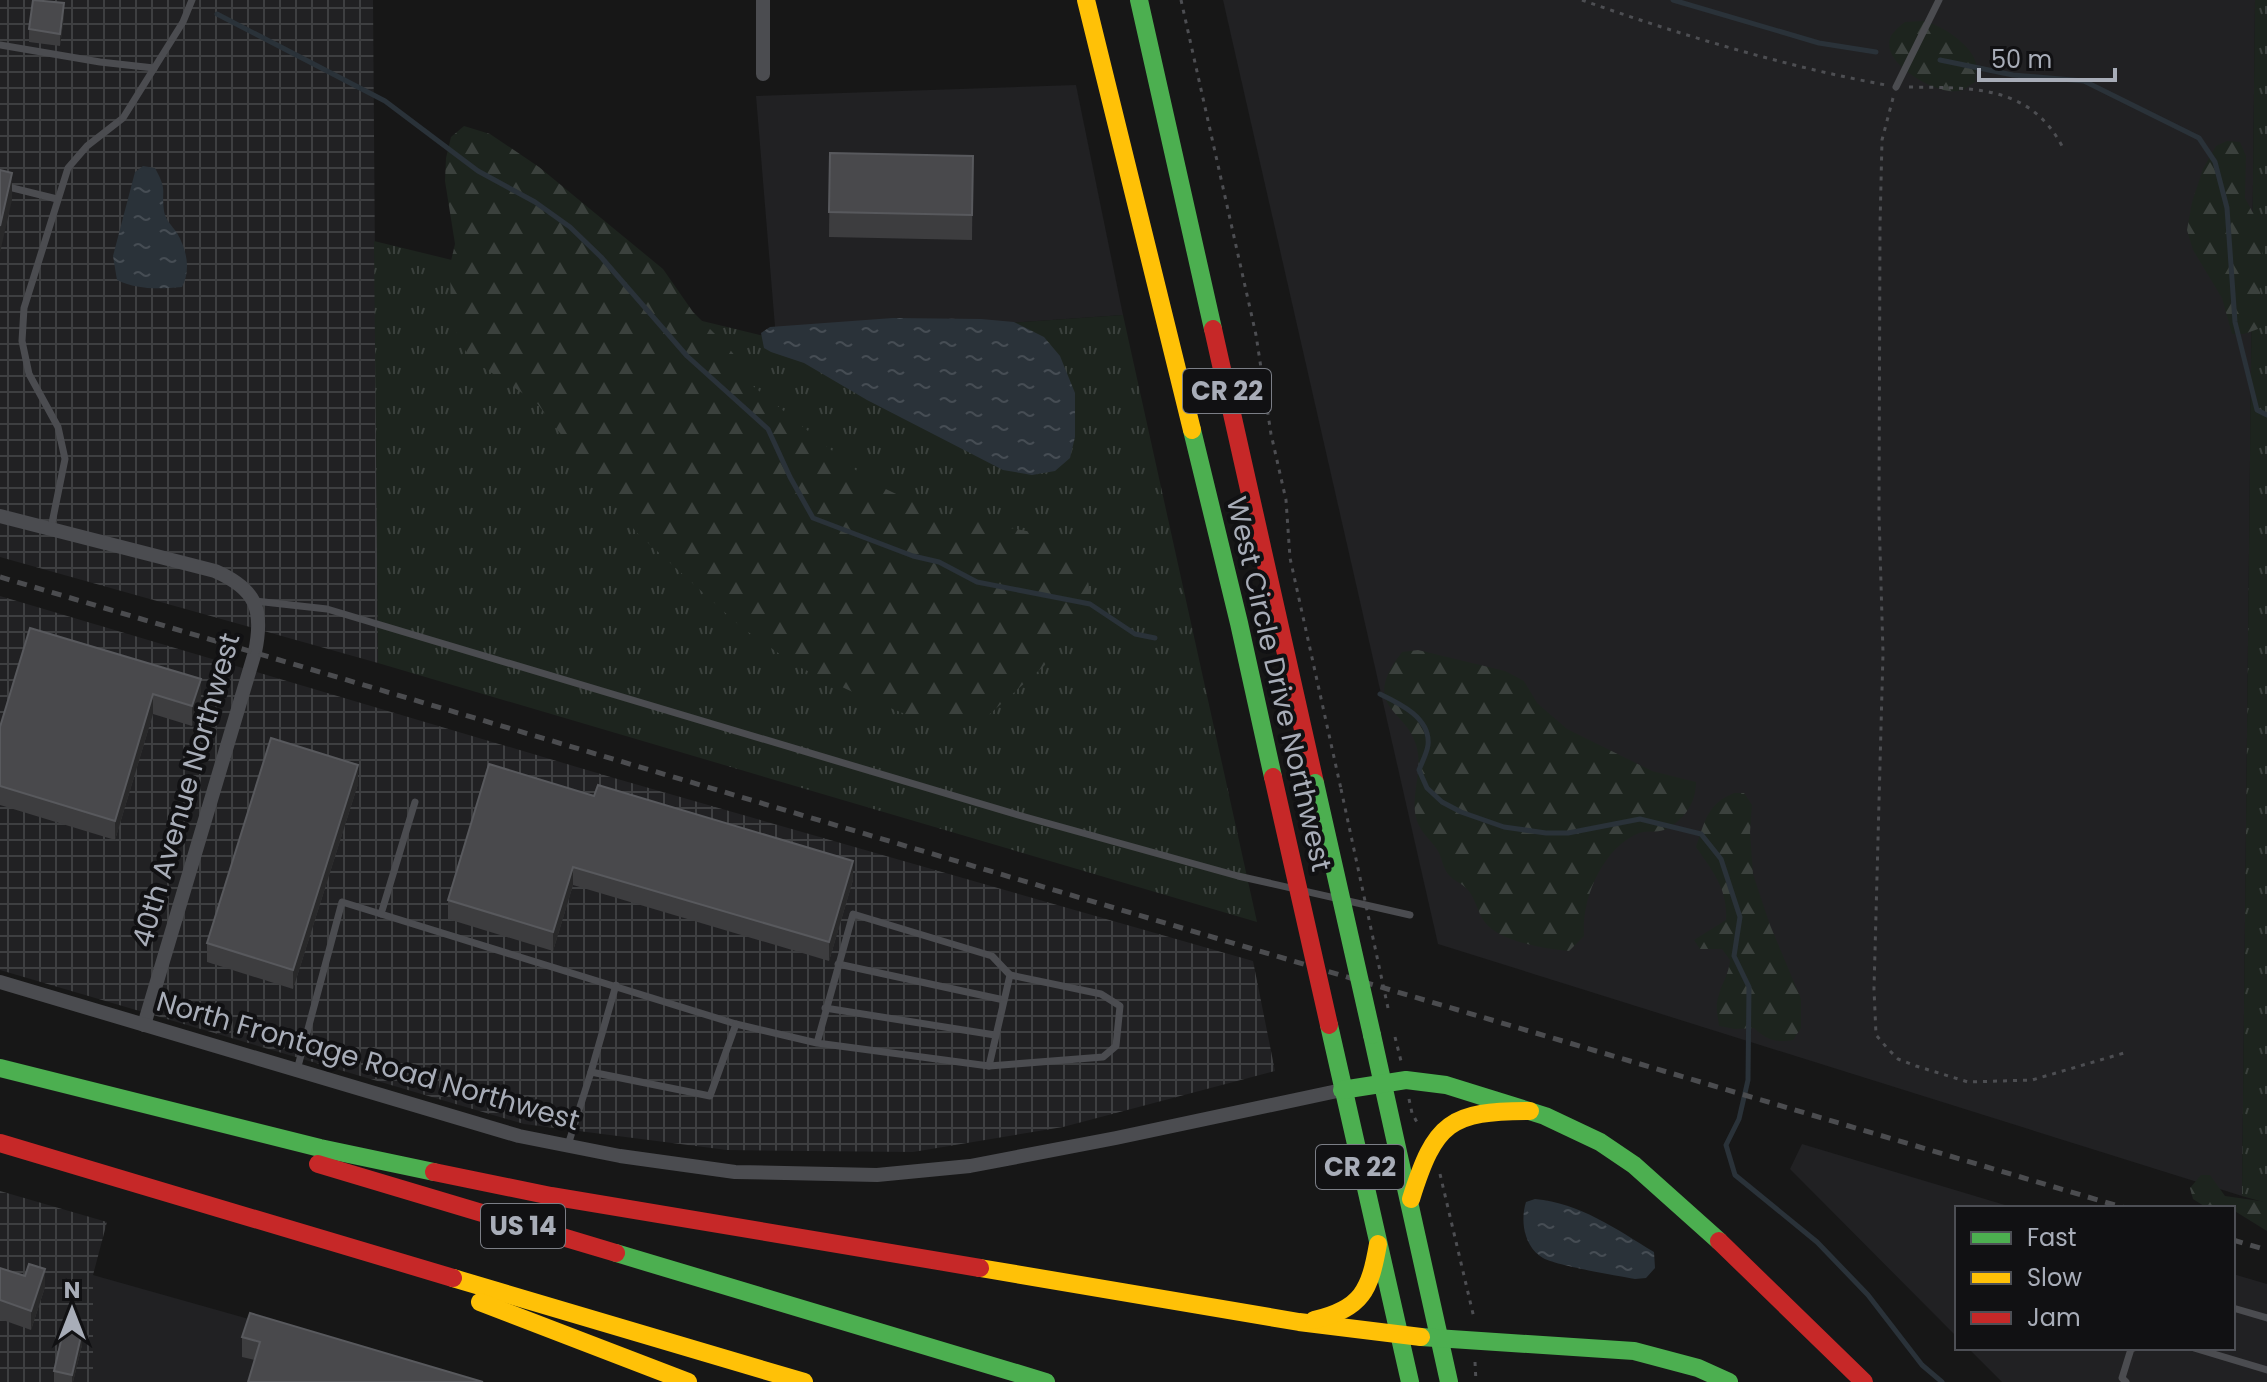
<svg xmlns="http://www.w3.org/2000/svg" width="2267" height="1382" font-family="Poppins,sans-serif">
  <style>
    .built { fill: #212123 }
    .industrial { fill: url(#industrial-grid) }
    .grass { fill: url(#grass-tufts) }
    .forest { fill: url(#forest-firs) }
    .water { fill: url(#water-ripples) }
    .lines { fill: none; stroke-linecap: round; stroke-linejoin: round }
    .stream { stroke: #2a3239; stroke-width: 5 }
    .path { stroke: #4d4e52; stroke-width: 3; stroke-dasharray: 4 6; stroke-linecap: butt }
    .lane { stroke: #4b4c50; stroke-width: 7 }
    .street { stroke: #4b4c50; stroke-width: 14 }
    .fast { stroke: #4caf50; stroke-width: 18 }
    .slow { stroke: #ffc107; stroke-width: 18 }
    .jam { stroke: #c62828; stroke-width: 18 }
    .rail { stroke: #4b4c4f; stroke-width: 5; stroke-dasharray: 10 8; stroke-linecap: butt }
    .path-bridge { stroke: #4d4e52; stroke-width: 3; stroke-dasharray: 4 6; stroke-linecap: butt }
    .fast-bridge { stroke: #4caf50; stroke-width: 18 }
    .jam-bridge { stroke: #c62828; stroke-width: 18 }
    .wall { fill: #3d3d3f }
    .shaded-wall { fill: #29292a }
    .building { fill: #49494c; stroke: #58595d; stroke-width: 2 }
    .labels { text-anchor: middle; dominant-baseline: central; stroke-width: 8; stroke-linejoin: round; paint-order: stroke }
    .shield { fill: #111113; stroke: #7b7e86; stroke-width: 2 }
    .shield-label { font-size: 26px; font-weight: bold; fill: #a8adb8 }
    .street-label { font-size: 28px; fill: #a8adb8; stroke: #111113 }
  </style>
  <defs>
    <pattern id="industrial-grid" width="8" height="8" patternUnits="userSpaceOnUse" patternTransform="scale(2)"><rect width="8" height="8" fill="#212123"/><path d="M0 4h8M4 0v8" fill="none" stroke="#3e3f41"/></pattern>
    <pattern id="grass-tufts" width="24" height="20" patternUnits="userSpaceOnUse" patternTransform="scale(2)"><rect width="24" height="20" fill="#1d241e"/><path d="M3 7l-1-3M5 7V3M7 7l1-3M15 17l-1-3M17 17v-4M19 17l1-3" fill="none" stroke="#3b413d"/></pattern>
    <pattern id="forest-firs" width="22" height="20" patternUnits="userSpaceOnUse" patternTransform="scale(2)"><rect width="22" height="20" fill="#1d241e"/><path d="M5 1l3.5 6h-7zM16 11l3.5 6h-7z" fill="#3b413d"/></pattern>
    <pattern id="water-ripples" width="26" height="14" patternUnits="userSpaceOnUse" patternTransform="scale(2)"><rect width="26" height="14" fill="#2a3239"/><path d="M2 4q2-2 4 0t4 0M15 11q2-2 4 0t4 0" fill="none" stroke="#464d54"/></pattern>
  </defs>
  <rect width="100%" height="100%" fill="#171717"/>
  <g class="built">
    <path d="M1223 0H2255L2242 1196 1438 944Z"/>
    <path d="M1076 85 1123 315 776 339 756 96Z"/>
    <path d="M1802 1144 2015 1208H1957V1337L1790 1169Z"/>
    <path d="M2233 1274 2267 1284V1382H2002L1968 1348H2233Z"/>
    <path d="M93 1275 473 1382H93Z"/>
  </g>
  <g class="industrial">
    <path d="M0 0H373L378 663 0 557Z"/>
    <path d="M0 596 614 778 1253 961 1275 1071 1063 1127 913 1152 727 1150 524 1124 0 970Z"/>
    <path d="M0 1191 107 1222 93 1275V1382H0Z"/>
  </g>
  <g class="grass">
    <path d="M2255 0H2267V1203L2242 1196Z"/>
    <path d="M374 241 776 339 1123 315 1257 922 378 663Z"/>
  </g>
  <g class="forest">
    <path d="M1923 21C1940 24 1971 44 1976 63 1977 68 1975 77 1975 82 1970 85 1963 91 1958 91 1936 95 1878 62 1891 36 1894 31 1901 25 1905 22Z"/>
    <path d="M464 126 490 134 539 167 663 269 693 312 728 347 749 374 753 386 869 481 938 514 1042 534 1070 555 1088 576 1090 604 1044 666 983 720 926 722 872 701 797 666 741 627 636 532 536 402 469 358 451 321 450 265 455 244 445 181 446 158 451 137Z"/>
    <path d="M2227 141 2240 142 2246 156 2245 198 2259 224 2263 251 2258 274 2261 301 2258 329 2244 334H2232L2222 298 2193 250 2187 230 2192 202 2203 169 2216 146Z"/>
    <path d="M1418 650 1505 671 1524 681 1537 703 1567 729 1652 771 1696 782C1696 803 1684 821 1664 830 1656 833 1647 830 1639 833 1602 848 1581 900 1584 936L1569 951C1547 949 1498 942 1484 921 1477 911 1476 899 1467 889 1462 883 1452 880 1448 874 1443 868 1442 858 1438 851 1432 841 1421 833 1417 821 1410 800 1421 776 1418 754 1413 708 1356 712 1402 652Z"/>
    <path d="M1734 793H1744L1752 805 1750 832 1753 874 1770 925 1801 999V1028L1793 1040C1775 1043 1767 1040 1754 1028L1735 1029 1719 1026C1718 1017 1715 1007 1718 998 1721 984 1729 975 1730 960L1722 949H1700L1694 940 1726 920C1728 889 1713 872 1696 847 1705 821 1707 804 1734 793Z"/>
    <path d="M2201 1175H2210L2225 1196 2267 1202V1231L2233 1210V1208H2207L2193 1199 2190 1188Z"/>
  </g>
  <g class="water">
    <path d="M143 166 155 168C168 192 161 188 164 211 165 219 172 226 177 233 187 250 191 270 182 287 159 289 138 290 117 280L113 256 135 172Z"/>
    <path d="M893 318 981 319 1014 322 1044 337 1060 356 1075 393V437L1070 458 1055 471 1032 475 1003 470 867 400 804 363 771 352 764 348 761 333 770 327Z"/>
    <path d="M1535 1199C1580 1203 1616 1229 1654 1252L1655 1268 1646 1278 1635 1279C1614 1275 1558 1266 1543 1258 1524 1247 1520 1221 1526 1202Z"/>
  </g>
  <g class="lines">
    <g class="stream">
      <path d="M1673 0 1819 43 1876 52"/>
      <path d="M217 14 385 101 478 171 535 202 570 227 601 257 687 356 768 429 790 477 813 518 913 556 939 562 977 582 1090 604 1135 634 1155 638"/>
      <path d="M1940 60 2013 75 2084 81 2199 138 2215 162 2227 208 2235 322 2257 410 2267 415"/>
      <path d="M1380 694C1399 703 1431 718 1428 745 1427 753 1422 762 1419 770L1427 788 1442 802 1461 812 1504 827 1546 833H1568L1640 819 1701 834 1721 859 1740 917 1734 956 1749 987 1748 1080 1739 1119 1726 1145 1735 1175 1817 1242 1868 1295 1922 1365 1942 1382"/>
    </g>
    <g class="path">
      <path d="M1181 0 1256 335 1271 434 1286 500 1290 558 1341 789"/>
      <path d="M1582 0C1677 34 1787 67 1886 85"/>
      <path d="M1909 87C1970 88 2029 84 2062 146"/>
      <path d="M1893 98 1882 140 1880 226 1879 514 1883 653 1874 989 1876 1035 1888 1049 1898 1059 1916 1066 1968 1082 2032 1080 2124 1053"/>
      <path d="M1395 1037 1401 1061"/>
      <path d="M1409 1099 1412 1113 1419 1126"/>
      <path d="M1440 1174 1474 1318"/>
      <path d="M1475 1362 1476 1382"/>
    </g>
    <g class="lane">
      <path d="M0 45 100 62 154 68"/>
      <path d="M1896 87 1939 0"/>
      <path d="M0 185 57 199"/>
      <path d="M51 528 65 459 58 427 29 374 22 341 24 308 68 168 87 146 123 118 183 22 192 0"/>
      <path d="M255 601 327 609 1018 815 1238 876 1410 915"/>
      <path d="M415 802 381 914 736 1024 710 1096 591 1072 568 1145"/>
      <path d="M838 964 1004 1000"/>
      <path d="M825 1008 995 1035"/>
      <path d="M736 1024 817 1043 989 1066 1010 975 992 956 853 914 817 1043"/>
      <path d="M989 1066 1103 1057 1116 1046 1120 1006 1101 994 1010 975"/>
      <path d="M297 1070 342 902 381 914"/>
      <path d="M591 1072 616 985"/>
      <path d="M2233 1308 2267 1318"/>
      <path d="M2194 1348 2267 1370"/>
      <path d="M2126 1382 2122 1378 2131 1349 2134 1348"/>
    </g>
    <g class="street">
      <path d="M763 0V74"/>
      <path d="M0 516 215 571C256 589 264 609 255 652L144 1025"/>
      <path d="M0 982 519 1136 620 1156 735 1172 877 1175 970 1166 1116 1138 1342 1090"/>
    </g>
    <g class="fast">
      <path d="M1139 0 1213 329"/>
      <path d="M1192 430 1239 623 1273 777"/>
      <path d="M1329 1025 1410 1382"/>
      <path d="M1372 1035 1449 1382"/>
      <path d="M0 1068 320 1148 434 1172"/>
      <path d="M1342 1090 1406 1080 1446 1085 1545 1116 1600 1142 1634 1165 1719 1241"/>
      <path d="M616 1253 1046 1382"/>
      <path d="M1421 1337 1634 1351 1698 1368 1729 1382"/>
    </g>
    <g class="slow">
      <path d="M1086 0 1192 430"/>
      <path d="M1411 1199C1435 1122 1450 1111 1530 1111"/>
      <path d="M980 1268 1299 1322 1421 1337"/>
      <path d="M453 1278 804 1382"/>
      <path d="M480 1302 688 1382"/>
      <path d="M1314 1320C1362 1309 1370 1290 1378 1244"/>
    </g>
    <g class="jam">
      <path d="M1213 329 1315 783"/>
      <path d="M0 1143 453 1278"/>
      <path d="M318 1164 616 1253"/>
      <path d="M434 1172 551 1196 980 1268"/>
      <path d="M1719 1241 1864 1382"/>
    </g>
    <g class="rail">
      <path d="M0 577 2125 1208"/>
      <path d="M2233 1240 2267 1250"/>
    </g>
    <path class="path-bridge" d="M1341 789 1388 1008"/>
    <path class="fast-bridge" d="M1315 783 1372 1035"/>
    <path class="jam-bridge" d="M1273 777 1329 1025"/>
  </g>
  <g class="wall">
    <path d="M64 16 60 46 29 42V29Z"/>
    <path d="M830 153 973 156 972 240 829 237Z"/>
    <path d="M30 628 201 699 192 726 153 714 115 840 0 805V727Z"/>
    <path d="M489 764 853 880 829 961 573 885 553 951 448 919V900Z"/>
    <path d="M358 784 293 989 207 962V943Z"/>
    <path d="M0 1268 45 1287 31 1330 0 1319Z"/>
    <path d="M242 1337 483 1382 255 1360 242 1357Z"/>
    <path d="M82 1345 73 1382H54V1371Z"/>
  </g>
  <g class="shaded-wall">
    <path d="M64 3V16L60 46V34Z"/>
    <path d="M12 173V200L0 253V226Z"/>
    <path d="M201 679V699L192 726V706Z"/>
    <path d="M153 694V714L115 840V821Z"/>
    <path d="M358 765V784L293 989V970Z"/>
    <path d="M853 861V880L829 961V942Z"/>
    <path d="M573 867V885L553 951V932Z"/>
    <path d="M45 1269V1287L31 1330V1311Z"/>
    <path d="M82 1332V1345L73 1382H72V1375Z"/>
  </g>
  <g class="building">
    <path d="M33 0 64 3 60 34 29 29Z"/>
    <path d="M830 153 973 156 972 215 829 212Z"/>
    <path d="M0 170 12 173 0 226Z"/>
    <path d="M30 628 201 679 192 706 153 694 115 821 0 786V727Z"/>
    <path d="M271 738 358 765 293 970 207 943Z"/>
    <path d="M489 764 594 796 598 785 853 861 829 942 573 867 553 932 448 900Z"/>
    <path d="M29 1264 45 1269 31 1311 0 1300V1268L25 1276Z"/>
    <path d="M250 1313 483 1382H248L260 1342 242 1337Z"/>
    <path d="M64 1328 82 1332 72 1375 54 1371Z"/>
  </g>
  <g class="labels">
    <g class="shield">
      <rect x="1183" y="369" width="88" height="44" rx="6"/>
      <rect x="1316" y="1145" width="88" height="44" rx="6"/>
      <rect x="481" y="1204" width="84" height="44" rx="6"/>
    </g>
    <g class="shield-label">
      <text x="1227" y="391">CR 22</text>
      <text x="1360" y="1167">CR 22</text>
      <text x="523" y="1226">US 14</text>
    </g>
    <g class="street-label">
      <text transform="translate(1279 684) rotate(77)">West Circle Drive Northwest</text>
      <text transform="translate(186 790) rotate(-74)">40th Avenue Northwest</text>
      <text transform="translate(368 1061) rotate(16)">North Frontage Road Northwest</text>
    </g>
  </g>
  <rect x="1955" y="1206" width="280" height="144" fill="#111113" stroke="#4d4f55" stroke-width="2"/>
  <rect x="1971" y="1232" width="40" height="12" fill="#4caf50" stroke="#4d4f55" stroke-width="2"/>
  <text x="2027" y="1246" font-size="24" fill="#a8adb8">Fast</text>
  <rect x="1971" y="1272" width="40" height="12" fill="#ffc107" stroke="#4d4f55" stroke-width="2"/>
  <text x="2027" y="1286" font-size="24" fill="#a8adb8">Slow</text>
  <rect x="1971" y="1312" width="40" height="12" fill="#c62828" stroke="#4d4f55" stroke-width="2"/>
  <text x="2027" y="1326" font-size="24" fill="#a8adb8">Jam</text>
  <g transform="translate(72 1310)" stroke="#111113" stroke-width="6" paint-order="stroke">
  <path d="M0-6L14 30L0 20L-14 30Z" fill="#a8adb8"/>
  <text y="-12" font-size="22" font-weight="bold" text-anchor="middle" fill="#a8adb8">N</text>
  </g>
  <path d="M1979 68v12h136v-12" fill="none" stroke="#a8adb8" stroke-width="4"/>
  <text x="1991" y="68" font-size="24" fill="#a8adb8" stroke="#111113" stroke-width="6" paint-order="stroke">50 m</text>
</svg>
